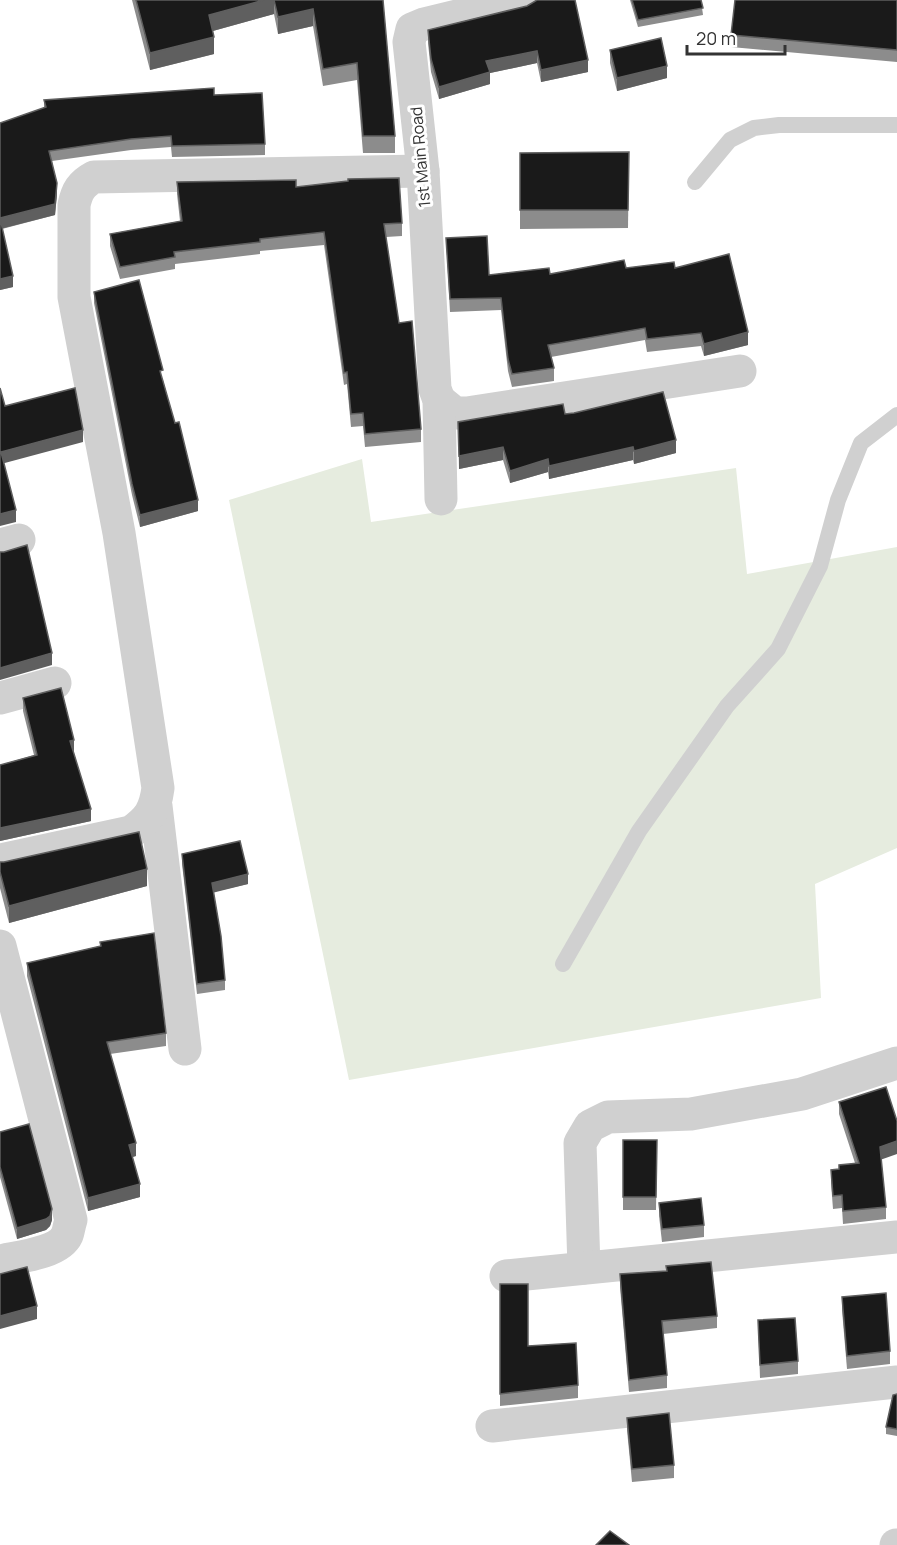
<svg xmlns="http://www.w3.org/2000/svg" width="897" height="1545" font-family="Manrope,sans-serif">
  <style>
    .grass { fill: #e6ecdf }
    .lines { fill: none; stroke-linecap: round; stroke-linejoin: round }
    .service { stroke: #d0d0d0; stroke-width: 16 }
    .minor { stroke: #d0d0d0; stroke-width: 33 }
    .wall { fill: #8c8c8c }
    .shaded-wall { fill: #5f5f5f }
    .building { fill: #1a1a1a; stroke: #5f5f5f; stroke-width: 1.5 }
    .labels { text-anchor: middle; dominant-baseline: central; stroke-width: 6; stroke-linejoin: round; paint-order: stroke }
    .street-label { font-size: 16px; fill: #333; stroke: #fff }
  </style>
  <rect width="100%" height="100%" fill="#fff"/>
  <path class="grass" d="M362 459 371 522 736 468 747 574 897 547V848L815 884 821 998 349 1080 229 500Z"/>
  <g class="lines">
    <g class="service">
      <path d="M695 182 730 140 754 128 779 125H897"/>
      <path d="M563 964 639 831 727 706 778 649 820 566 838 500 861 443 897 415"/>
    </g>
    <g class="minor">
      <path d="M439 400 455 413H467L740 371"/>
      <path d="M441 499 439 400 435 389 423 171 409 42 412 29 424 24 523 0"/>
      <path d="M0 545 19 540"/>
      <path d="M0 698 55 683"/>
      <path d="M156 806 185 1049"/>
      <path d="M0 860 131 832C149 819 155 811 158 788L119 533 74 297V205C77 191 81 184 94 177L423 171"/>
      <path d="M0 946 71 1220C69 1225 69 1230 67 1235 59 1253 18 1257 0 1261"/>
      <path d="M584 1268 580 1143 590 1126 608 1117 691 1114 802 1094 897 1063"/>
      <path d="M506 1276 897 1237"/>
      <path d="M492 1426 897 1382"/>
      <path d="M896 1545H897"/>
    </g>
  </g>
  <g class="wall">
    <path d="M132 0H383L395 136V153H363L357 80 323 86 313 26 278 34 274 14 213 31 214 54 150 70Z"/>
    <path d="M630 0H701L703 15 638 27Z"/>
    <path d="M897 0V62L731 47V35Z"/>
    <path d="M527 6 588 72 541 82 537 63 490 73V84L439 99 431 72 428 43V30Z"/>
    <path d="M610 50 667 78 617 91 610 63Z"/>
    <path d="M214 95 265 144V155L172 157 171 147 131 150 52 161 57 194 55 215 2 229 13 287 0 290V123L44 108V100Z"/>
    <path d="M629 152 628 228 520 229V153Z"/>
    <path d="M177 182 296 187 402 223V236L386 237 399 323 421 429V442L365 447 363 426 351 427 347 384 344 385 324 245 260 251V254L175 264V269L120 279 110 246V234L180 221 177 194Z"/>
    <path d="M446 238 489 275 550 274 626 268H675L748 345 704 356 701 346 647 352 645 340 551 357 554 368V381L512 387 508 371 501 310 450 312Z"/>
    <path d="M94 292 163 380 198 511 140 527 132 495 94 303Z"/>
    <path d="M565 414 676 453 634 464 633 460 549 479 548 472 510 483 503 460 459 469 458 422Z"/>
    <path d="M23 698 74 753 91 821 0 841V765L34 755 23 711Z"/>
    <path d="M182 854 248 884 213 892 225 980V990L197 994 182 864Z"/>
    <path d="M0 862 147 886 9 923 0 888Z"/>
    <path d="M100 942 166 1033V1046L110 1054 136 1156 132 1157 140 1197 88 1211 27 976V963L100 946Z"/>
    <path d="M839 1102 881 1159 886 1207V1219L843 1224 842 1208 833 1209 831 1183V1170L839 1169 855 1163 839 1114Z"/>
    <path d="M0 1132 52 1220 50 1226 46 1230 17 1239 0 1177Z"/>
    <path d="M623 1140H657L656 1210H623Z"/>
    <path d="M659 1203 704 1225V1237L662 1242 659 1216Z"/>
    <path d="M666 1266 717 1316V1328L663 1334 667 1375V1388L629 1392 620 1287V1274L666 1271Z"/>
    <path d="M500 1284 528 1346 578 1385V1398L500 1406Z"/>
    <path d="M842 1297 890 1351V1364L847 1369 842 1310Z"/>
    <path d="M758 1320 798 1361V1374L760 1378Z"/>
    <path d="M897 1394V1436L886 1434V1427Z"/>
    <path d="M627 1418 674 1465V1478L632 1482 627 1430Z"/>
  </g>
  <g class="shaded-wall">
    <path d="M264 0H274V14L209 32V15Z"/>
    <path d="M313 9V26L278 34V17Z"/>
    <path d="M214 37V54L150 70V53Z"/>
    <path d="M537 51V63L490 73V84L439 99V87L486 61Z"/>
    <path d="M588 60V72L541 82V70Z"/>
    <path d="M667 66V78L617 91V78Z"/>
    <path d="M57 183V194L55 215 0 229V218Z"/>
    <path d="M13 276V287L0 290V279Z"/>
    <path d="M748 332V345L704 356V344Z"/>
    <path d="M83 430V442L1 464V452Z"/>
    <path d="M676 440V453L634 464V451Z"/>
    <path d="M503 447V460L459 469V456Z"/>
    <path d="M633 447V460L549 479V466Z"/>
    <path d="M548 459V472L510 483V471Z"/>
    <path d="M198 500V511L140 527V515Z"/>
    <path d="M16 510V522L0 526V514Z"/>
    <path d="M52 653V665L0 680V668Z"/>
    <path d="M74 740V753L70 741Z"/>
    <path d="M91 809V821L0 841V828Z"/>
    <path d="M147 869V886L9 923V906Z"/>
    <path d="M248 874V884L212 893V883Z"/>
    <path d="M897 1141V1154L880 1160V1147Z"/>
    <path d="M136 1143V1156L129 1158V1145Z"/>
    <path d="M140 1184V1197L88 1211V1198Z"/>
    <path d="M52 1209V1220L50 1226 46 1230 17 1239V1228Z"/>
    <path d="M37 1306V1319L0 1329V1316Z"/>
  </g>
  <g class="building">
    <path d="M136 0H264L209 15 214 37 150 53Z"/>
    <path d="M274 0H383L395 136H363L357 63 323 69 313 9 278 17Z"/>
    <path d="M537 0H575L588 60 541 70 537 51 486 61 490 72 439 87 431 59 428 30 527 6Z"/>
    <path d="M632 0H701L703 8 638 20Z"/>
    <path d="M735 0H897V50L731 35Z"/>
    <path d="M661 38 667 66 617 78 610 50Z"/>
    <path d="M214 88V95L262 93 265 144 172 146 171 136 131 139 49 151 57 183 55 204 0 218 13 276 0 279V123L46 107 44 100Z"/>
    <path d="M629 152 628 210H520V153Z"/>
    <path d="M399 178 402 223 384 224 399 323 412 321 421 429 365 434 363 413 351 414 347 372 344 373 324 232 260 239V242L174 252 175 257 120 267 110 234 182 221 177 182 296 180V187L348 181V179Z"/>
    <path d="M487 236 489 275 549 268 550 274 624 260 626 268 674 262 675 268 729 254 748 332 704 344 701 333 647 339 645 328 548 345 554 368 512 374 508 359 501 298 450 299 446 238Z"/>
    <path d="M139 280 163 370 160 371 175 423 179 422 198 500 140 515 132 484 94 292Z"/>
    <path d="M0 388 5 406 75 388 83 430 1 452 16 510 0 514Z"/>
    <path d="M663 392 676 440 634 451 633 447 549 466 548 459 510 471 503 447 459 456 458 422 563 404 565 414 574 413Z"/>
    <path d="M27 545 52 653 0 668V552H4Z"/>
    <path d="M61 688 74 740 70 741 91 809 0 828V765L37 755 23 698Z"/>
    <path d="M139 832 147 869 9 906 0 872V862H4Z"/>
    <path d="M240 841 248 874 212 883 221 936 225 980 197 984 182 854Z"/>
    <path d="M154 933 166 1033 107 1042 136 1143 129 1145 140 1184 88 1198 27 963 101 946 100 942Z"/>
    <path d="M886 1087 897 1121V1141L880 1147 886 1207 843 1211 842 1195 833 1196 831 1170 839 1169V1165L859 1163 839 1102Z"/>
    <path d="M29 1124 52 1209 50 1216 46 1219 17 1228 0 1167V1132Z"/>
    <path d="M623 1140H657L656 1197H623Z"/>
    <path d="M701 1198 704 1225 662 1229 659 1203Z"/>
    <path d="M711 1262 717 1316 662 1321 667 1375 629 1380 620 1274 667 1271 666 1266Z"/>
    <path d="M27 1267 37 1306 0 1316V1274Z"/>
    <path d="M500 1284H528V1346L576 1343 578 1385 500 1394Z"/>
    <path d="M886 1293 890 1351 847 1356 842 1297Z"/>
    <path d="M795 1318 798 1361 760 1365 758 1320Z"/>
    <path d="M897 1394V1429L886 1427 893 1395Z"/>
    <path d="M669 1413 674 1465 632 1469 627 1418Z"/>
    <path d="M610 1531 629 1545H596Z"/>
  </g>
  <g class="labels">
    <g class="street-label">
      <text transform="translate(420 157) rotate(-95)">1st Main Road</text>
    </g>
  </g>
  <path d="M687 45v9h98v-9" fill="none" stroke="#333333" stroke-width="3"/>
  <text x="696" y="45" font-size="18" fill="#333333" stroke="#ffffff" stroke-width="4.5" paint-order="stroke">20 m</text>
</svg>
